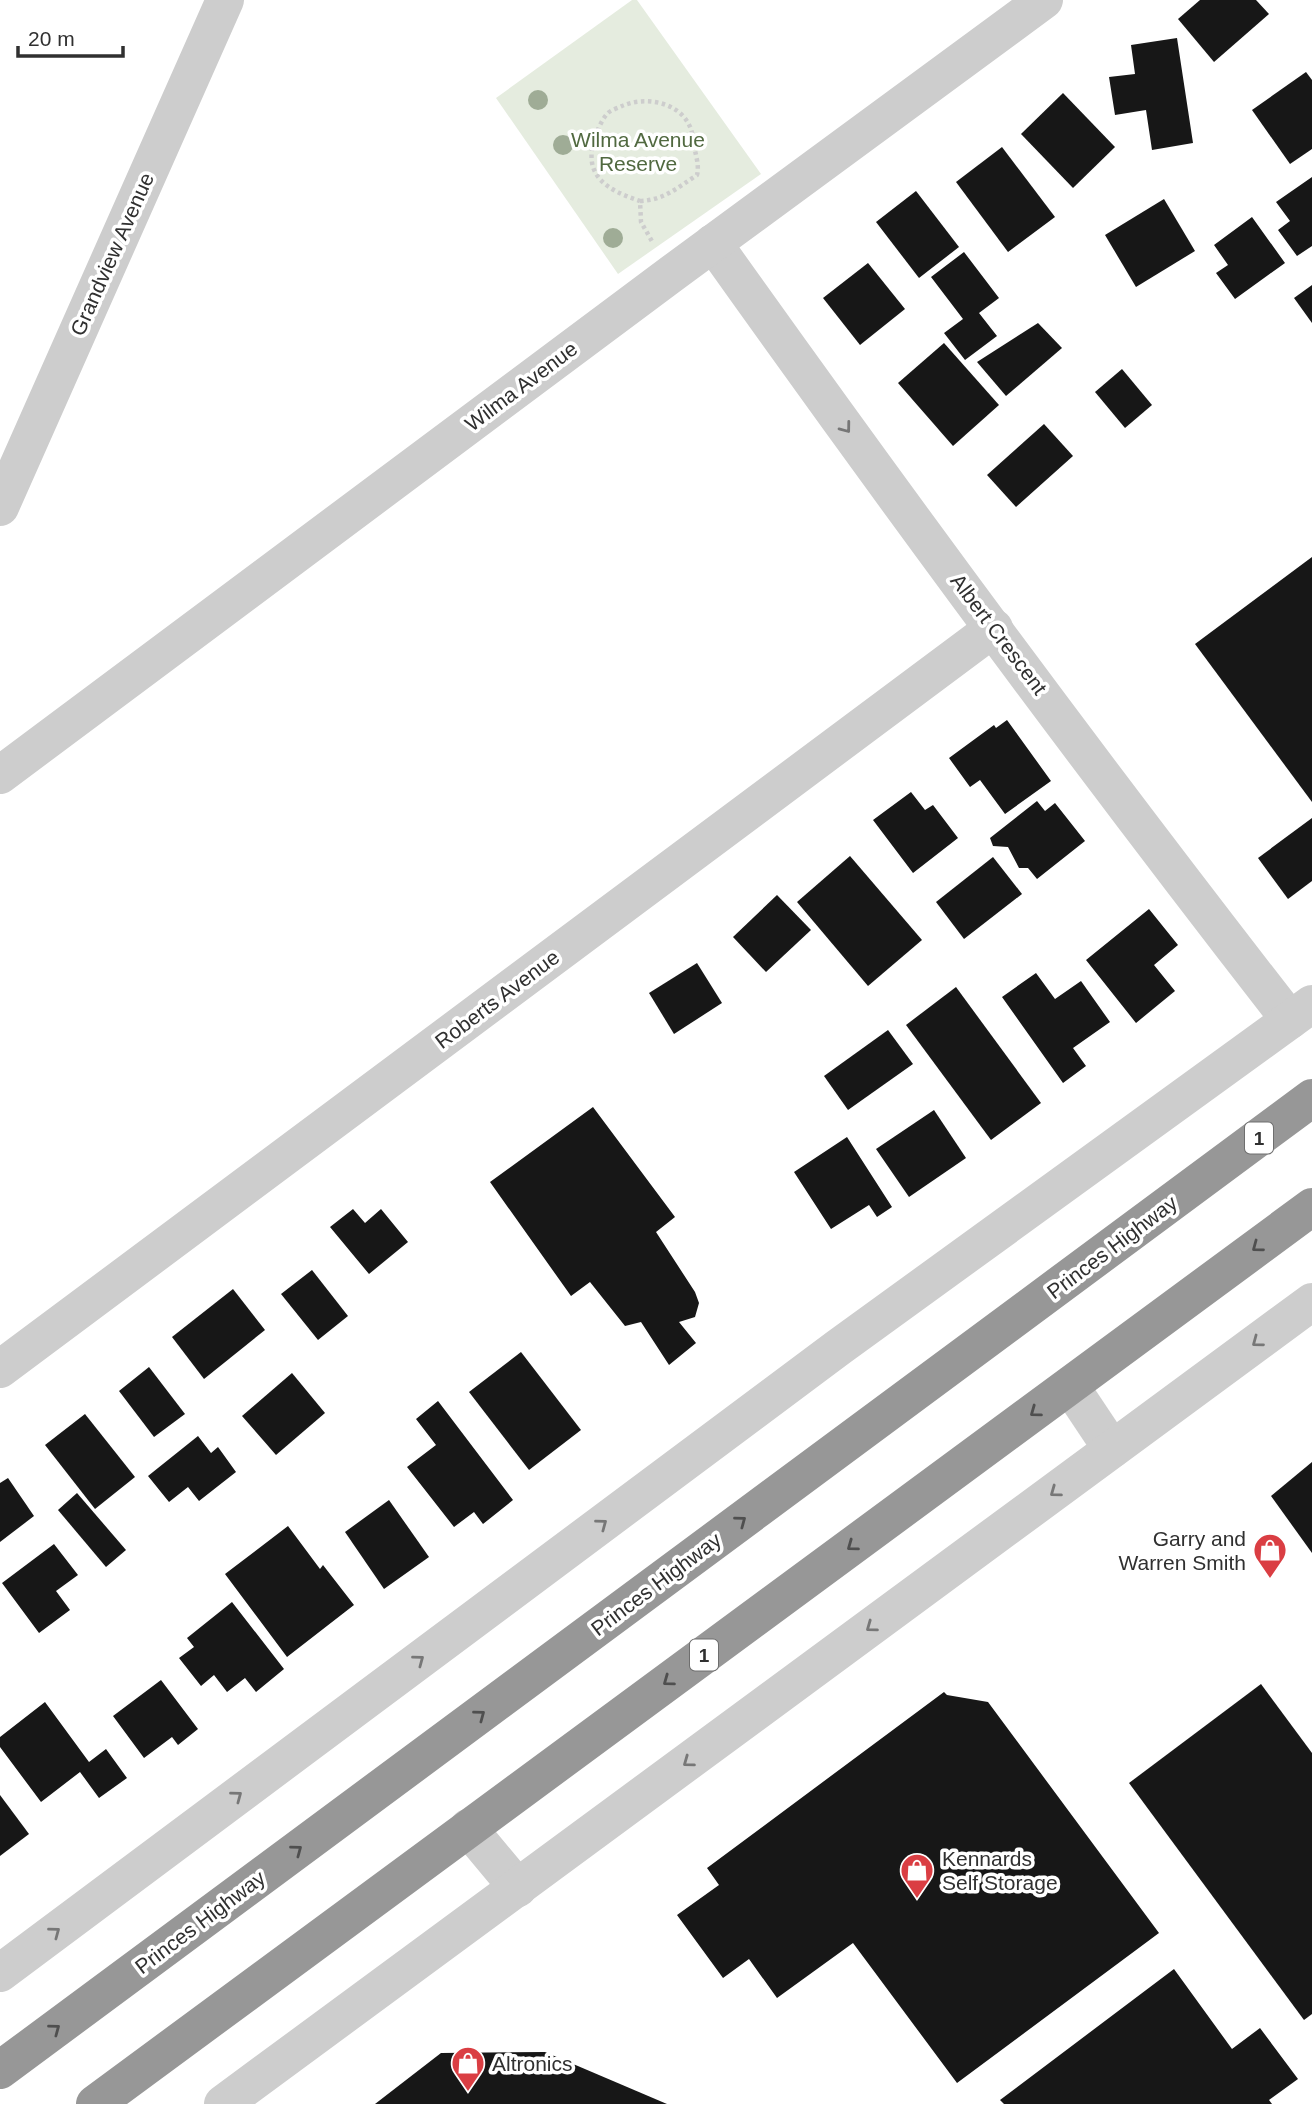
<svg xmlns="http://www.w3.org/2000/svg" width="1312" height="2104" font-family="Arial,sans-serif">
  <style>
    .green { fill: #e5ecdf }
    .building { fill: #171717 }
    .lines { fill: none; stroke-linecap: round; stroke-linejoin: round }
    .path { stroke: #cdcdcd; stroke-width: 4.5; stroke-dasharray: 3.5 3.5; stroke-linecap: butt }
    .street { stroke: #cdcdcd; stroke-width: 38 }
    .highway { stroke: #979797; stroke-width: 38 }
    .tree { fill: #9fac96 }
    .oneway { stroke: #777 }
    .oneway2 { stroke: #4f4f4f }
    .labels { text-anchor: middle; dominant-baseline: central; stroke-width: 7; stroke-linejoin: round; paint-order: stroke }
    .shield { fill: #fff; stroke: #6e6e6e; stroke-width: 2 }
    .shield-label { font-size: 19px; font-weight: bold; fill: #303030 }
    .park-label { font-size: 21px; fill: #516940; stroke: #fff }
    .street-label { font-size: 21px; fill: #303030; stroke: #fff }
    .poi-label { font-size: 21px; fill: #303030; stroke: #fff; text-anchor: start }
  </style>
  <rect width="100%" height="100%" fill="#fff"/>
  <path class="green" d="M632 0H637L761 174 618 274 496 98Z"/>
  <g class="building">
    <path d="M1200 0H1256L1269 14 1214 62 1178 19Z"/>
    <path d="M1177 38 1193 143 1152 150 1146 110 1115 115 1109 77 1135 74 1131 45Z"/>
    <path d="M1306 72 1312 80V149L1290 164 1252 110Z"/>
    <path d="M1063 93 1115 147 1073 188 1021 134Z"/>
    <path d="M1002 147 1055 217 1008 252 956 182Z"/>
    <path d="M1312 177V246L1297 256 1278 230 1290 221 1276 202Z"/>
    <path d="M916 191 959 247 919 278 876 222Z"/>
    <path d="M1164 199 1195 251 1136 287 1105 235Z"/>
    <path d="M1252 217 1285 263 1235 299 1216 273 1228 265 1214 245Z"/>
    <path d="M964 252 999 298 979 313 997 336 965 360 944 333 963 319 931 277Z"/>
    <path d="M868 263 905 309 860 345 823 298Z"/>
    <path d="M1312 285V323L1294 298Z"/>
    <path d="M1038 323 1062 348 1006 396 977 362Z"/>
    <path d="M944 343 999 405 953 446 898 383Z"/>
    <path d="M1122 369 1152 405 1125 428 1095 392Z"/>
    <path d="M1044 424 1073 456 1016 507 987 475Z"/>
    <path d="M1312 557V802L1195 644Z"/>
    <path d="M1007 720 1051 781 1005 814 980 780 970 787 949 758 994 725 996 728Z"/>
    <path d="M911 792 925 810 933 805 958 838 913 873 873 820Z"/>
    <path d="M1037 801 1045 811 1055 803 1085 841 1037 879 1028 868H1019L1008 847 993 846 990 838Z"/>
    <path d="M1312 818V881L1288 899 1258 858Z"/>
    <path d="M850 856 922 940 868 986 797 902Z"/>
    <path d="M993 857 1022 894 964 939 936 902Z"/>
    <path d="M777 895 811 930 766 972 733 937Z"/>
    <path d="M1149 909 1178 945 1154 965 1175 991 1136 1023 1086 960Z"/>
    <path d="M697 963 722 1003 674 1034 649 993Z"/>
    <path d="M1036 973 1055 999 1081 981 1110 1022 1073 1048 1086 1066 1063 1083 1002 997Z"/>
    <path d="M956 987 1041 1103 991 1140 906 1025Z"/>
    <path d="M888 1030 913 1064 848 1110 824 1076Z"/>
    <path d="M593 1107 675 1217 656 1232 695 1292 699 1303 695 1317 679 1322 696 1343 669 1365 641 1322 625 1326 590 1282 571 1296 490 1182Z"/>
    <path d="M934 1110 966 1158 909 1197 876 1149Z"/>
    <path d="M847 1137 892 1207 877 1217 869 1205 831 1229 794 1172Z"/>
    <path d="M353 1209 365 1223 381 1209 408 1242 369 1274 330 1227Z"/>
    <path d="M312 1270 348 1316 318 1340 281 1294Z"/>
    <path d="M233 1289 265 1330 204 1379 172 1337Z"/>
    <path d="M521 1352 581 1430 529 1470 469 1392Z"/>
    <path d="M149 1367 185 1414 154 1437 119 1391Z"/>
    <path d="M292 1373 325 1413 276 1455 242 1416Z"/>
    <path d="M438 1401 513 1500 483 1524 474 1512 454 1527 407 1467 436 1445 416 1419Z"/>
    <path d="M85 1414 135 1477 95 1509 45 1445Z"/>
    <path d="M198 1436 211 1453 218 1447 236 1472 199 1501 188 1487 169 1502 148 1476Z"/>
    <path d="M1312 1462V1553L1271 1496Z"/>
    <path d="M8 1478 34 1516 0 1542V1483Z"/>
    <path d="M77 1493 126 1550 106 1567 58 1510Z"/>
    <path d="M389 1500 429 1557 384 1589 345 1532Z"/>
    <path d="M288 1526 320 1569 323 1565 354 1605 287 1657 225 1574Z"/>
    <path d="M54 1544 78 1575 56 1591 70 1610 39 1633 2 1583Z"/>
    <path d="M232 1602 284 1669 256 1692 245 1678 227 1692 214 1675 201 1686 179 1658 194 1647 187 1638Z"/>
    <path d="M161 1680 198 1729 178 1745 172 1737 144 1758 113 1716Z"/>
    <path d="M1261 1684 1312 1753V2014L1304 2020 1129 1783Z"/>
    <path d="M944 1692 947 1695 988 1702 1159 1933 957 2083 853 1943 777 1998 749 1959 723 1978 677 1915 719 1885 707 1868Z"/>
    <path d="M45 1702 89 1762 106 1749 127 1778 99 1798 80 1772 41 1802 0 1747V1737Z"/>
    <path d="M0 1795 29 1834 0 1856Z"/>
    <path d="M1174 1969 1232 2049 1260 2028 1298 2079 1269 2100 1272 2104H1004L1000 2100Z"/>
    <path d="M545 2052 667 2104H375L441 2053Z"/>
  </g>
  <g class="lines">
    <path class="path" d="M640 201C664 200 677 188 697 175 700 164 694 151 693 139 690 105 650 94 622 106 618 108 611 110 608 113 602 119 598 129 595 137 582 176 607 190 640 201L641 222 653 243"/>
    <g class="street">
      <path d="M713 243C900 506 1092 766 1290 1020"/>
      <path d="M0 507 225 0"/>
      <path d="M0 775 674 272 1044 0"/>
      <path d="M0 1369 994 628"/>
      <path d="M1070 1386 1112 1449"/>
      <path d="M468 1828 518 1888"/>
      <path d="M0 1973 839 1347 1312 1004"/>
      <path d="M223 2104 1312 1302"/>
    </g>
    <g class="highway">
      <path d="M0 2070 1312 1098"/>
      <path d="M95 2104 1312 1207"/>
    </g>
  </g>
  <g class="tree">
    <circle cx="538" cy="100" r="10"/>
    <circle cx="563" cy="145" r="10"/>
    <circle cx="613" cy="238" r="10"/>
  </g>
  <defs><path id="oneway-chevron" d="M-2-3.5L2.5 0L-2 3.5" fill="none" stroke-width="1.6" stroke-linecap="round" stroke-linejoin="round" transform="scale(1.75)"/></defs>
  <g class="oneway">
    <use href="#oneway-chevron" transform="translate(846 428) rotate(53)"/>
    <use href="#oneway-chevron" transform="translate(1257 1342) rotate(143)"/>
    <use href="#oneway-chevron" transform="translate(1055 1492) rotate(144)"/>
    <use href="#oneway-chevron" transform="translate(602 1524) rotate(-37)"/>
    <use href="#oneway-chevron" transform="translate(871 1627) rotate(144)"/>
    <use href="#oneway-chevron" transform="translate(419 1660) rotate(-37)"/>
    <use href="#oneway-chevron" transform="translate(688 1762) rotate(144)"/>
    <use href="#oneway-chevron" transform="translate(237 1796) rotate(-37)"/>
    <use href="#oneway-chevron" transform="translate(55 1932) rotate(-37)"/>
  </g>
  <g class="oneway2">
    <use href="#oneway-chevron" transform="translate(1257 1247) rotate(143)"/>
    <use href="#oneway-chevron" transform="translate(1035 1412) rotate(144)"/>
    <use href="#oneway-chevron" transform="translate(741 1521) rotate(-37)"/>
    <use href="#oneway-chevron" transform="translate(852 1546) rotate(144)"/>
    <use href="#oneway-chevron" transform="translate(668 1681) rotate(144)"/>
    <use href="#oneway-chevron" transform="translate(480 1715) rotate(-37)"/>
    <use href="#oneway-chevron" transform="translate(297 1850) rotate(-37)"/>
    <use href="#oneway-chevron" transform="translate(55 2029) rotate(-37)"/>
  </g>
  <defs>
    <symbol id="shop-pin" viewBox="-11 -11 22 30"><path d="M0 17L-7.5 6A9.5 9.5 0 1 1 7.5 6Z" fill="#da3e43" stroke="#fff"/><path d="M-5-2.5h2.3a2.7 3.5 0 0 1 5.4 0H5L5.5 6h-11ZM-1.5-2.5h3a1.5 2.3 0 0 0-3 0Z" fill="#fff"/></symbol>
  </defs>
  <g fill-rule="evenodd">
    <use href="#shop-pin" x="1251" y="1531" width="38" height="52"/>
    <use href="#shop-pin" x="898" y="1851" width="38" height="52"/>
    <use href="#shop-pin" x="449" y="2044" width="38" height="52"/>
  </g>
  <g class="labels">
    <g class="shield">
      <rect x="1245" y="1122.5" width="28" height="31" rx="5"/>
      <rect x="690" y="1639.5" width="28" height="31" rx="5"/>
    </g>
    <g class="shield-label">
      <text x="1259" y="1138">1</text>
      <text x="704" y="1655">1</text>
    </g>
    <g class="park-label">
      <text x="638" y="139">Wilma Avenue<tspan x="638" dy="24">Reserve</tspan></text>
    </g>
    <g class="street-label">
      <text transform="translate(112 254) rotate(-66)">Grandview Avenue</text>
      <text transform="translate(521 386) rotate(-37)">Wilma Avenue</text>
      <text transform="translate(999 634) rotate(53)">Albert Crescent</text>
      <text transform="translate(497 999) rotate(-37)">Roberts Avenue</text>
      <text transform="translate(1112 1247) rotate(-37)">Princes Highway</text>
      <text transform="translate(656 1584) rotate(-37)">Princes Highway</text>
      <text transform="translate(200 1922) rotate(-37)">Princes Highway</text>
    </g>
    <g class="poi-label">
      <text x="1246" y="1538" text-anchor="end">Garry and<tspan x="1246" dy="24">Warren Smith</tspan></text>
      <text x="942" y="1858">Kennards<tspan x="942" dy="24">Self Storage</tspan></text>
      <text x="492" y="2063">Altronics</text>
    </g>
  </g>
  <path d="M18 46v10h105v-10" fill="none" stroke="#303030" stroke-width="3.5"/>
  <text x="28" y="46" font-size="21" fill="#303030" stroke="#ffffff" stroke-width="5" paint-order="stroke">20 m</text>
</svg>
